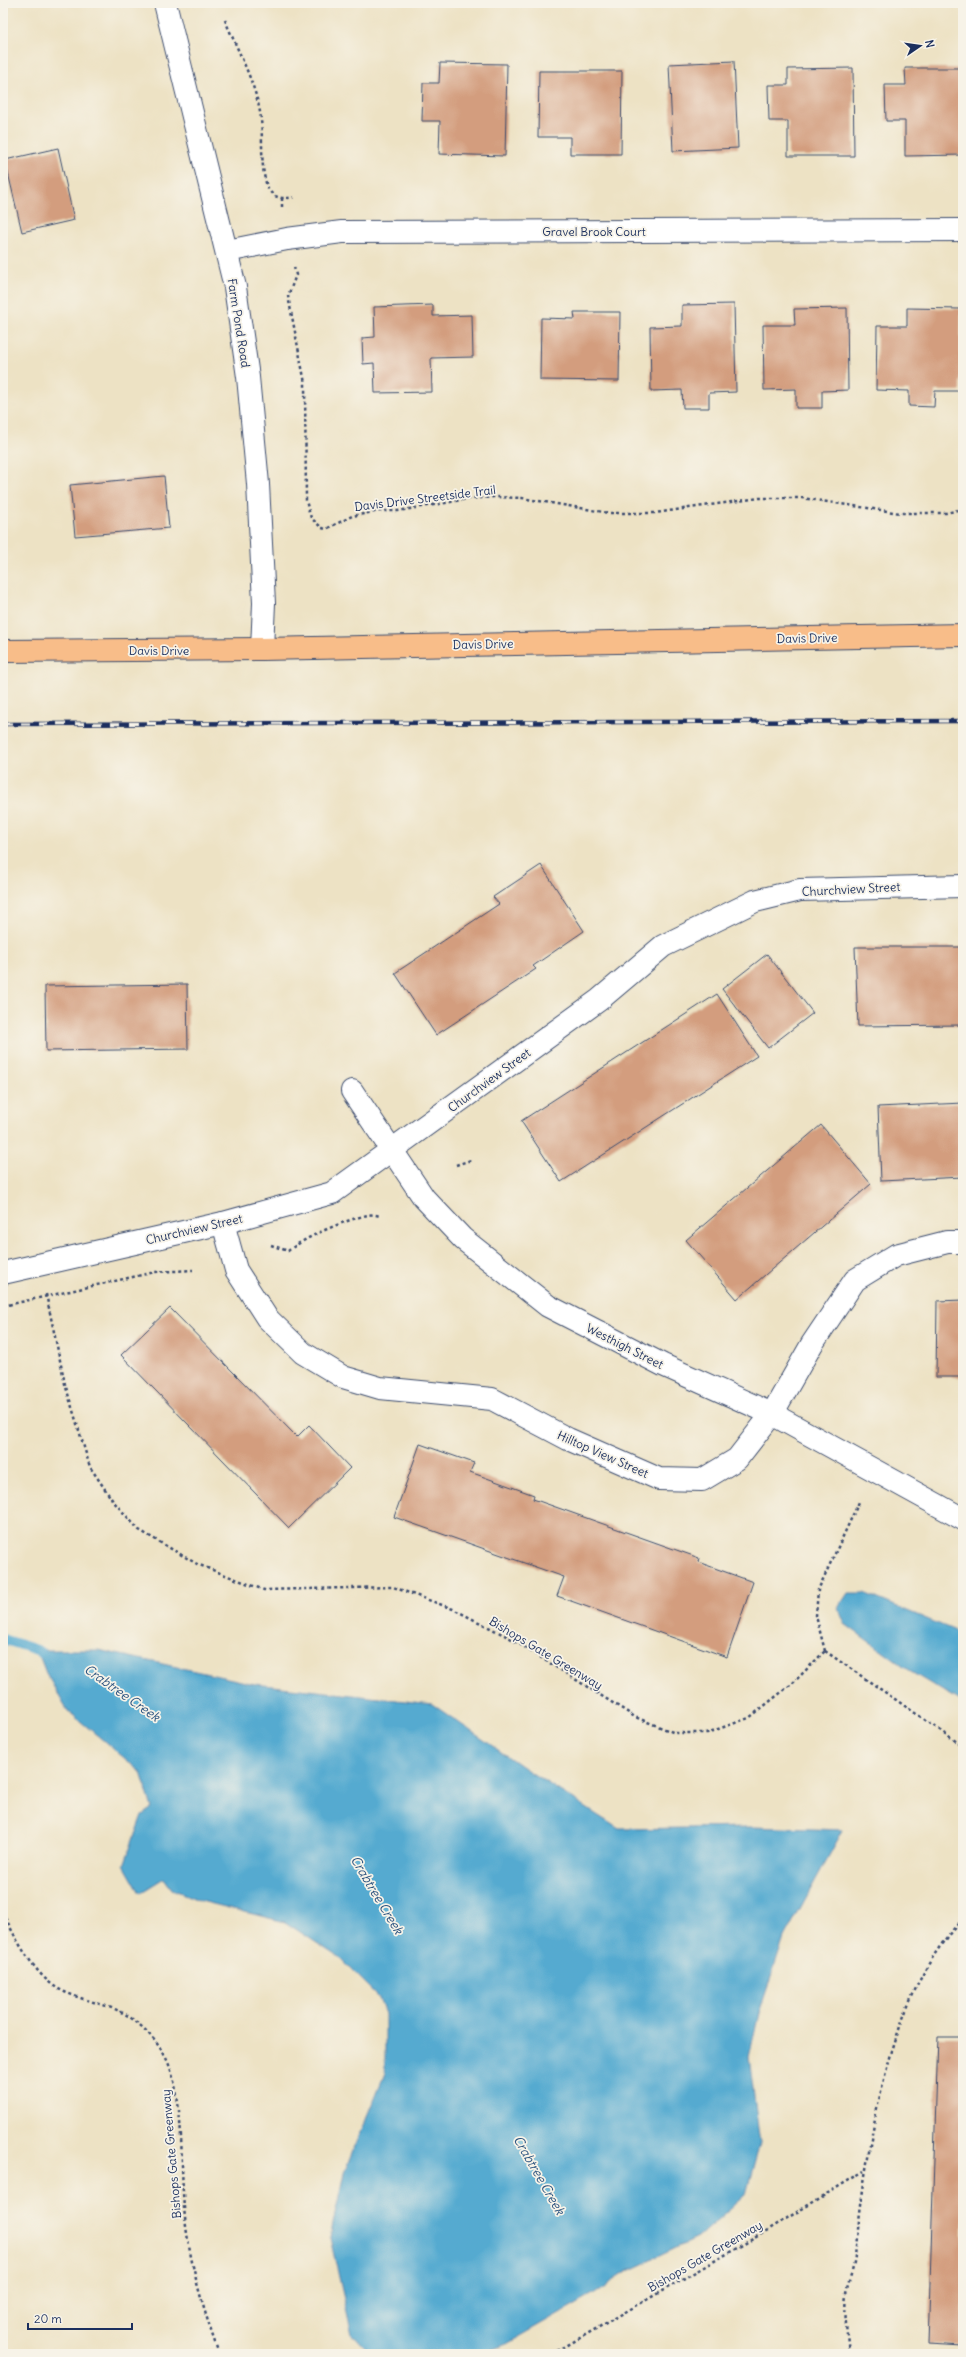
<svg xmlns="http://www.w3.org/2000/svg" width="966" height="2357" font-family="Delius,sans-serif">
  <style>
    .water { fill: #54aad0; stroke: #386c97 }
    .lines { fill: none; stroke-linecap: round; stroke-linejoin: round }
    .stream { stroke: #54aad0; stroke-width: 10 }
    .building { fill: #d39d7e }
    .street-casing { stroke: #3a4a6d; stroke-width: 24 }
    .primary-casing { stroke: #3a4a6d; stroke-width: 24 }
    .path { stroke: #3a4a6d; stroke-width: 2.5; stroke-dasharray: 3 3; stroke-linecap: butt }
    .street { stroke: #fff; stroke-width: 22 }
    .primary { stroke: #f8bd89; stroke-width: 22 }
    .rail-casing { stroke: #1b2f5e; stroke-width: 4.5 }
    .rail { stroke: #f7f3e8; stroke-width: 3; stroke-dasharray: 9; stroke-linecap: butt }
    .labels { text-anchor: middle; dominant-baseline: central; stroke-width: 3.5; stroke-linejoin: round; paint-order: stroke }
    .street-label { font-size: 12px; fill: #1b2f5e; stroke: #f7f3e8 }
    .water-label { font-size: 13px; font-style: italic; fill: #2c5480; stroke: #f7f3e8 }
  </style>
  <rect width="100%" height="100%" fill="#f7f3e8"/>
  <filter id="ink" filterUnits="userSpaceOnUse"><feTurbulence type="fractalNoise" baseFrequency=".025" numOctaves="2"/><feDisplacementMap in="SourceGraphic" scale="8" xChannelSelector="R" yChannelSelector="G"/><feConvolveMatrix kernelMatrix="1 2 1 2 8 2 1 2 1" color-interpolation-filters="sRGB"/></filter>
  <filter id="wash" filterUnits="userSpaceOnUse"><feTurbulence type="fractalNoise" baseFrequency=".012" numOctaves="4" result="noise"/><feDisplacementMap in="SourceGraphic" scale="16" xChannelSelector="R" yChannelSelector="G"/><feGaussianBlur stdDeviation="0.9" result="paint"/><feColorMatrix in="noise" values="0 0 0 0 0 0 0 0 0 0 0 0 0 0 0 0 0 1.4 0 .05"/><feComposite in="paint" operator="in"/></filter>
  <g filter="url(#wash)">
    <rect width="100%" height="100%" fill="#ede2c4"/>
    <g class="water">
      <path d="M848 1593H864L963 1634V1703L911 1672 845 1624 838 1608Z"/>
      <path d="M37 1650H98L255 1684 432 1704 527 1770 619 1829 752 1827 843 1830 784 1938 759 2013 749 2057 760 2143 746 2194 697 2238 630 2270 593 2294 504 2345 480 2354H371L352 2334 330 2238 344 2173 385 2073V2014L378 1996 341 1959 285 1922 201 1901 172 1889 164 1878 140 1893 124 1865 142 1815 152 1808 141 1772 67 1710 46 1673Z"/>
    </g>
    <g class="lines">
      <path class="stream" d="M3 1639 37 1650 47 1657"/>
    </g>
    <g id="blocks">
      <g class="building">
        <path d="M734 61 738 148 673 151 669 64Z"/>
        <path d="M440 63 507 64 505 156 439 154 440 121H422L423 83H439Z"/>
        <path d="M853 68 854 156H788V121H769L768 85H788V69Z"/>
        <path d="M905 68H963V155L905 156V121H886L885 85H906Z"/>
        <path d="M539 71H622L621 154H570V137H538Z"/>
        <path d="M58 148 74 220 22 232 5 160Z"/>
        <path d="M734 304 736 392 709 393V408H683L682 390 651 391 650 327 682 326V305Z"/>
        <path d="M433 305V316L472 315 473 357 431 358 432 392 375 393 374 363 363 364 362 338 375 337 374 307Z"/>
        <path d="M847 308 848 390 822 391V408H796V389L764 390 763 325H795L794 309Z"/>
        <path d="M907 308 961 309 960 391H935L934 407 909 406V391L876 390 877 326H907Z"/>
        <path d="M574 312H620L619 381 540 380 541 318 575 319Z"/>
        <path d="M164 476 169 528 75 536 70 485Z"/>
        <path d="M541 865 584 931 533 966 536 969 436 1035 395 973 499 904 493 897Z"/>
        <path d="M855 947H963V1025L858 1026Z"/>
        <path d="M767 954 813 1013 768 1048 722 989Z"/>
        <path d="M187 984 188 1049 46 1051 45 986Z"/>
        <path d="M717 994 757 1056 561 1182 521 1121Z"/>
        <path d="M963 1103V1177L881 1181 878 1107Z"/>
        <path d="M821 1125 871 1184 737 1299 686 1240Z"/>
        <path d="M963 1300V1377H936L937 1301Z"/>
        <path d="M170 1308 297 1437 309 1425 350 1468 289 1528 121 1355Z"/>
        <path d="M420 1444 474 1463 470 1472 534 1495 533 1499 699 1558 698 1562 753 1582 727 1657 557 1596 564 1577 394 1517Z"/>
        <path d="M938 2037H963V2346L928 2344Z"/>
      </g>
    </g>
  </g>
  <g filter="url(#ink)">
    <use href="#blocks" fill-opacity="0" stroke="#3a4a6d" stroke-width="1"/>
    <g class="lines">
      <defs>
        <g id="street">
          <path d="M165 3 235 287 248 377 258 484 264 603 262 649"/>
          <path d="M227 251 287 239 342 232 963 230"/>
          <path d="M352 1091 424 1198 463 1239 548 1306 663 1365 772 1414 963 1519"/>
          <path d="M223 1223 236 1270 267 1318 303 1353 343 1377 380 1388 492 1399 568 1439 659 1479 702 1480 737 1459 772 1414 812 1344 855 1280 896 1255 947 1242H963"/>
          <path d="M3 1273 223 1223 332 1193 599 1000 663 946 755 901 800 890 963 886"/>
        </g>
        <path id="primary" d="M3 651 262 649 963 635"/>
      </defs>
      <use href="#street" class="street-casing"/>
      <use href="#primary" class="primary-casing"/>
      <g class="path">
        <path d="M225 20C237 49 254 80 260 112 264 134 259 169 268 188 273 199 284 199 294 197"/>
        <path d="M282 198V209"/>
        <path d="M294 267 296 275 288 296 305 383 306 501 311 518 322 528 326 529 352 516 380 511H398L468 499 494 497 522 498 609 513H655L759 498H802L900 513H946L963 509"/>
        <path d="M456 1165 471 1160"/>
        <path d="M271 1245 288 1251C303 1238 347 1219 368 1215 371 1214 376 1215 380 1216"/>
        <path d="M46 1294 65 1384 90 1467 113 1501 139 1530 197 1564 264 1590 393 1587 453 1609 510 1638 635 1717 675 1733H707L749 1718 793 1683 825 1651"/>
        <path d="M3 1306 155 1272 193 1270"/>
        <path d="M825 1651 963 1746"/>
        <path d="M825 1651 816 1616 818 1590 859 1502"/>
        <path d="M3 1912C13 1935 34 1974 57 1988 76 1999 99 2002 119 2011 137 2019 157 2040 166 2058 185 2098 180 2162 184 2207 188 2258 202 2306 219 2354"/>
        <path d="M552 2354 758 2236 864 2171"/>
        <path d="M849 2354C847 2335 844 2313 846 2294 848 2281 854 2269 855 2256 866 2153 887 1994 963 1919"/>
      </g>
      <use href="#street" class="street"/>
      <use href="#primary" class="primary"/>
      <defs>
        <path id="rail" d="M3 724 963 721"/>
      </defs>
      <use href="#rail" class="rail-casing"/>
      <use href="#rail" class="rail"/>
    </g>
  </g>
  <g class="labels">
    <g class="street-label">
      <text x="594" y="231">Gravel Brook Court</text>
      <text transform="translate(239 323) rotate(81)">Farm Pond Road</text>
      <text transform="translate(425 498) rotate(-7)">Davis Drive Streetside Trail</text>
      <text transform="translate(807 638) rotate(-1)">Davis Drive</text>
      <text transform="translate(483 644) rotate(-1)">Davis Drive</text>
      <text x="159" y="650">Davis Drive</text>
      <text transform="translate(851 889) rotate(-3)">Churchview Street</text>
      <text transform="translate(489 1080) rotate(-36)">Churchview Street</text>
      <text transform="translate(194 1229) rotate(-13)">Churchview Street</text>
      <text transform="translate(625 1346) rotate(27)">Westhigh Street</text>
      <text transform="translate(603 1454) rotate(24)">Hilltop View Street</text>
      <text transform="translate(546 1653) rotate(31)">Bishops Gate Greenway</text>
      <text transform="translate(171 2154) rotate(-95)">Bishops Gate Greenway</text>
      <text transform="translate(705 2256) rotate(-30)">Bishops Gate Greenway</text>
    </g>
    <g class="water-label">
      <text transform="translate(122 1693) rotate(35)">Crabtree Creek</text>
      <text transform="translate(377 1895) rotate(59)">Crabtree Creek</text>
      <text transform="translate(539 2175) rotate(60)">Crabtree Creek</text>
    </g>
  </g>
  <rect width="966" height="2357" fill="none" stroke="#f7f3e8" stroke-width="16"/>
  <g transform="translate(920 46) rotate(77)" stroke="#f7f3e8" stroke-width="3" paint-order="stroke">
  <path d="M0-3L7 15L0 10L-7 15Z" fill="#1b2f5e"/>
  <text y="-6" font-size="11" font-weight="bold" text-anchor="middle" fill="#1b2f5e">N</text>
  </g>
  <path d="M28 2323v6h104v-6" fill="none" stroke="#1b2f5e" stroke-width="2"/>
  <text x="34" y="2323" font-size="12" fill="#1b2f5e" stroke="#f7f3e8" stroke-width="3" paint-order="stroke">20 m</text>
</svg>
